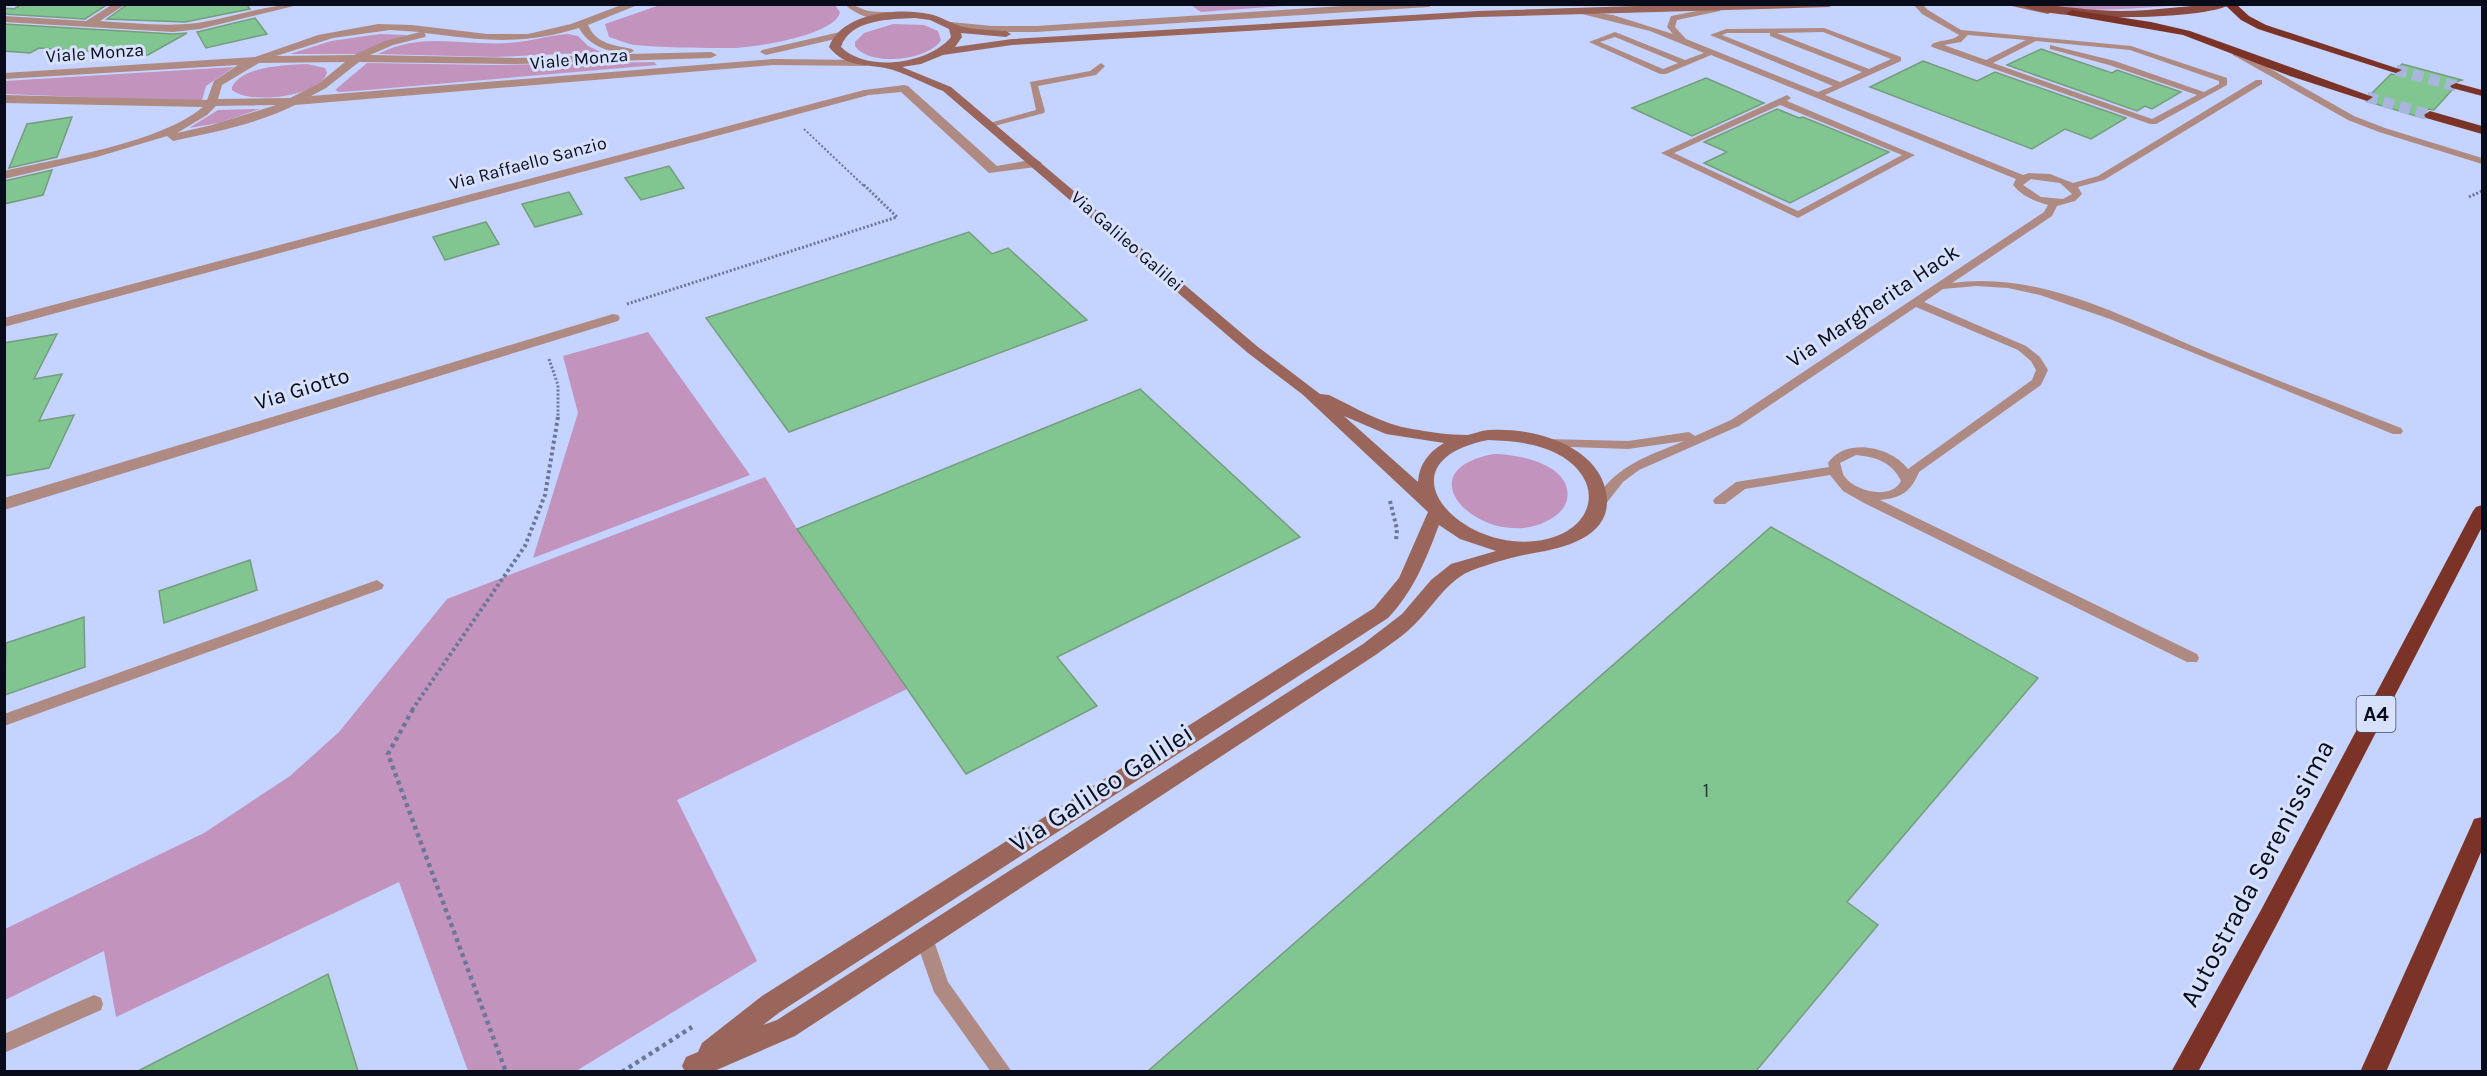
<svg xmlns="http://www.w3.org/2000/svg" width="2487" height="1076" font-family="Karla,sans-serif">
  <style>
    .green { fill: #c293bd }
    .building { fill: #81c690; stroke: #759c7d; stroke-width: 1.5 }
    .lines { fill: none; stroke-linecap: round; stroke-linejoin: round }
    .highway-tunnel { stroke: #a8b5dd; stroke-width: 11; stroke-dasharray: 11 6; stroke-linecap: butt }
    .path-far3 { stroke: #6d7795; stroke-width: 2; stroke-dasharray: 2 2; stroke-linecap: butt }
    .path-far2 { stroke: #6d7795; stroke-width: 3; stroke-dasharray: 2 2; stroke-linecap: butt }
    .path-far1 { stroke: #6d7795; stroke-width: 4; stroke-dasharray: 3 3; stroke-linecap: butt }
    .path { stroke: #6d7795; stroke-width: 4.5; stroke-dasharray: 4 4; stroke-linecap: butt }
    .lane { fill: #af8a83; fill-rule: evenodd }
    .street { fill: #af8a83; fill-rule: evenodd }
    .secondary { fill: #9a665c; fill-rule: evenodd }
    .primary { fill: #8a4b41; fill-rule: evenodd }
    .highway { fill: #7b3328; fill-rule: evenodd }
    .labels { text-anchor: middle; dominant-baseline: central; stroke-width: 6; stroke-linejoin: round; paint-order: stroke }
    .far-street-label { font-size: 18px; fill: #070b1a; stroke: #d7e1fb }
    .number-label { font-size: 20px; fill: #263a38 }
    .shield { fill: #d7e1fb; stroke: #454b5e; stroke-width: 1.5 }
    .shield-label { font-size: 21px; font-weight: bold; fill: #070b1a }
    .street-label { font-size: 22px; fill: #070b1a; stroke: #d7e1fb }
    .near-street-label { font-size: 27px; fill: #070b1a; stroke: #d7e1fb }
  </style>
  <rect width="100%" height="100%" fill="#c4d3ff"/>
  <g class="green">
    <path d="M660 5 834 4 840 12C836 35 756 47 736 48 703 48 668 48 635 45 626 44 617 39 609 37L605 24Z"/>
    <path d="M1191 5H1297L1201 12Z"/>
    <path d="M2040 5H2180C2142 8 2077 14 2040 5Z"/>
    <path d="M893 24 924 25 938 31 941 40C928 61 869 67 855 46V42L864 33Z"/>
    <path d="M380 34 407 35 359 54H290L331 41Z"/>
    <path d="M568 34 578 36 588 46 601 52 496 57 378 54C423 31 462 46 509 43 529 42 548 35 568 34Z"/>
    <path d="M654 62 657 65 355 91 339 92 335 90 367 63 492 65Z"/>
    <path d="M307 64 325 68 327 73C319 97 250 105 232 90V87C242 66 286 65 307 64Z"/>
    <path d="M234 67 206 86 202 100H161L5 94V81Z"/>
    <path d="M260 109 219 123 189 128 218 110Z"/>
    <path d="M648 332 750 475 533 558 578 413 563 356Z"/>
    <path d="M1494 454C1518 454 1574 465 1567 500 1564 511 1554 518 1545 522 1484 551 1400 471 1494 454Z"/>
    <path d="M765 477 797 529 907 689 677 800 757 961 576 1071H468L399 882 116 1017 104 951 5 1000V929L204 833 290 776 339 732 447 599Z"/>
  </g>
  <g class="building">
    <path d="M22 4H108L85 19 4 14V8L14 9Z"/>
    <path d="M128 4H246L250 9 185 22 107 19Z"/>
    <path d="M255 18 267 34 206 48 197 32Z"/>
    <path d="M4 24 173 34 187 33 148 55 39 48 30 53 4 51Z"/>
    <path d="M2041 49 2112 73 2117 70 2181 92 2152 109 2145 106 2137 111 2007 65Z"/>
    <path d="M1923 61 1977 81 1995 72 2126 118 2091 139 2065 129 2032 149 1870 87Z"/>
    <path d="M2402 64 2462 80 2449 84 2448 88 2452 90 2434 110 2429 109 2423 113V118L2369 102 2375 98 2371 94 2391 74 2397 75 2404 71 2399 67Z"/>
    <path d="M1706 78 1764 103 1692 136 1632 108Z"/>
    <path d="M1777 109 1799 118 1803 117 1889 152 1790 203 1704 163 1727 152 1704 142Z"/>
    <path d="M72 117 57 157 9 168 27 124Z"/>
    <path d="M669 166 684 188 641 200 625 178Z"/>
    <path d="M52 170 43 195 4 204V181Z"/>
    <path d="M569 192 582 214 535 227 522 204Z"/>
    <path d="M486 222 499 244 445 260 433 237Z"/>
    <path d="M969 232 992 254 1008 248 1087 320 789 432 706 318Z"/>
    <path d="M57 334 34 379 62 374 39 421 74 415 49 468 4 476V343Z"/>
    <path d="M1140 389 1300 537 1057 657 1097 706 966 774 797 529Z"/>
    <path d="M1771 527 2038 678 1847 902 1878 925 1756 1071H1148Z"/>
    <path d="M250 560 257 590 164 623 159 591Z"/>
    <path d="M84 617 85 667 5 695 6 643Z"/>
    <path d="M328 974 358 1071H138Z"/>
  </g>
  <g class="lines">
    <g class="highway-tunnel">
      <path d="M2396 70 2456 86"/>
      <path d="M2367 97 2430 115"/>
    </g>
    <path class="path-far3" d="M804 129 864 186"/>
    <g class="path-far2">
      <path d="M2469 197 2482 191"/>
      <path d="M627 304 897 217 863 184"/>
      <path d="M549 359 558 385V418"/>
    </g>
    <g class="path-far1">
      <path d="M1390 501 1397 529 1396 541"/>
      <path d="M412 710 525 546 545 495 558 417"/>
    </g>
    <g class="path">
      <path d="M413 709 388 754 506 1072"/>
      <path d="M622 1072 692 1027"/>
    </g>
    <g class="lane">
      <path d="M1913 4H1922L1928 10 1961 30 2131 46 2227 78V85L2156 124H2150L1932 47 1931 45C1938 39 1951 42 1959 35L1922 14ZM1968 35 2026 40 1986 60 1944 45 1961 42ZM2036 41 2130 50 2219 81V84L2204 92 2115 61 2050 45V49L2109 65 2197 95 2152 119 1993 63Z"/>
      <path d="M1717 7 1721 9 1720 11 1677 20 1675 27 1686 39 1818 92 1833 86 1710 35 1726 29 1824 28 1901 57V61L1825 95 2023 175 2029 173 2050 174 2073 183 2098 176 2256 80H2262V84L2104 180 2078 187 2082 194 2075 201 2057 206 2052 216 1952 283C2041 270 2129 320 2209 353 2273 379 2337 403 2401 428L2403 431 2401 434H2393L2110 319 2040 295 2008 288 1976 286 1943 289 1924 302 2026 346 2040 357 2048 370 2041 385 1919 472C1911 492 1901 498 1880 500L2197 654 2199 658 2197 662H2187L1864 503 1843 491 1830 475 1745 489 1725 504H1715L1713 501 1715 498 1736 482 1829 467 1828 463C1845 437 1891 446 1908 469L2032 380 2036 370 2031 361 2018 350 1916 307 1739 426 1639 470 1623 482 1605 505H1595L1593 502C1618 464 1644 458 1684 441L1628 449 1543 446 1541 443 1547 439 1628 441 1689 432 1695 436 1731 420 2044 212 2048 205C2034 201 2022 196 2013 185L2016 179 1711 55 1666 74H1660L1589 42 1615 32 1685 60 1704 53 1650 31 1578 13 1582 11 1613 15 1673 34 1667 27 1671 16ZM1823 32 1891 59 1869 69 1777 33ZM1727 33H1770V36L1862 72 1840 82 1722 35ZM1615 37 1678 63 1663 69 1600 42ZM2031 179 2060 183 2072 194 2063 199 2041 197 2023 185ZM1856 455C1876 457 1892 462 1901 481 1892 500 1856 492 1845 477 1842 474 1842 468 1840 463Z"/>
      <path d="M2233 51H2239L2354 116 2385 128 2482 158V164L2379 132 2348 120 2233 55Z"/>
      <path d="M1101 63 1105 66 1096 75 1038 86 1045 111 1044 113 991 127 986 124 1036 110 1030 82 1090 71Z"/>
      <path d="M1787 95 1791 98 1787 101 1915 155 1798 218 1661 153ZM1780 105 1902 155 1798 211 1674 153Z"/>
      <path d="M377 580 384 585 382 589 4 726V714Z"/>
      <path d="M924 930 930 932 933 938 948 982 1012 1072H991L934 992 915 938 918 932Z"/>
      <path d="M94 995 101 998 103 1004 101 1010 4 1053V1034Z"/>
    </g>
    <g class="street">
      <path d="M113 4H126L100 21C132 23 165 27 197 23 233 18 266 4 302 4L200 29 173 32 4 22V16L86 21Z"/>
      <path d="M624 4H640L588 25C596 44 614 45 632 49L634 51 628 54 711 52 717 55 711 58 517 64 359 62 326 88 311 96 773 59 865 60 871 63 865 66 773 65 295 105C257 124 214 132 173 141L167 136 97 157 4 179V171C60 158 160 143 203 107L4 103V95L207 100 214 81 238 65 4 79V73L255 57 318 35 378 24 412 25 487 34H528L571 24ZM579 28C590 47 607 51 627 54L517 58 370 55 393 45 425 37 426 35 424 33C483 40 521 46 579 28ZM390 30 420 32 385 41 354 55 276 56 333 38ZM345 62 318 84 290 98 218 99 222 85 259 63ZM276 105 212 125 177 133 207 115 216 106Z"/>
      <path d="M845 4C855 4 860 9 869 11 879 13 891 10 899 16 886 26 855 16 845 4Z"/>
      <path d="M1372 4H1434L1429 7 1036 32H992L951 28 946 25 951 22 992 26H1036Z"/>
      <path d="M840 32 845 35 844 37 766 55 760 52 762 50Z"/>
      <path d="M904 85 908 86 997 166 1036 159 1042 163 1036 167 989 173 901 92 869 95 4 327V318L864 90Z"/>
      <path d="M613 314 618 315 620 318 618 321 4 510V498Z"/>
    </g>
    <g class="secondary">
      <path d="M1701 4H1834L1829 7 1478 17 1012 45 943 55 921 64 902 67 951 87 1258 347 1320 394 1329 395C1356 408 1382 424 1412 429 1430 432 1449 435 1467 435 1474 434 1482 430 1489 430 1534 427 1603 446 1607 499 1609 540 1558 549 1529 554 1515 556 1475 568 1464 574 1444 586 1432 607 1416 623 1405 635 1390 644 1377 654L795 1036 712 1072H685L682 1066 686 1057 698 1052 702 1043 762 996 1374 608 1399 578 1428 512 1302 394 1248 353 943 91C925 84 904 72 885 68 863 64 845 67 829 47 841 13 898 7 929 14 941 16 951 24 964 27 977 30 992 30 1006 31L1011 34 1006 37 961 33 962 37 955 47 1012 39 1478 11ZM915 18 930 20 949 29 951 37C929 64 867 73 841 47 850 19 891 19 915 18ZM1344 416 1386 434 1444 443C1429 452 1419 464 1418 482ZM1488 440C1514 441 1540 443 1563 457 1605 484 1593 528 1547 539 1465 559 1373 463 1488 440ZM1439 525 1460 539 1496 551 1451 564 1431 580 1402 614 1363 644 777 1020 763 1025 780 1012 1388 618C1414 591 1426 559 1439 525Z"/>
      <path d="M2003 4H2029L2053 11 2048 14Z"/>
    </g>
    <path class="primary" d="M2019 4C2053 4 2086 11 2120 11 2157 11 2194 4 2231 4 2205 21 2046 22 2019 4Z"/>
    <g class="highway">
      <path d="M2224 4H2236L2249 16 2266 25 2402 70 2396 73 2392 72 2258 29 2241 20Z"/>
      <path d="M2072 10 2151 22 2190 31 2373 97 2367 101 2290 76 2183 35 2068 15 2067 13Z"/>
      <path d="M2456 83 2482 90V96L2452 88 2450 86Z"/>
      <path d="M2430 111 2482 126V134L2426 118 2424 115Z"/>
      <path d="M2482 505V527L2277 924 2198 1072H2171L2261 910 2473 511 2476 507Z"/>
      <path d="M2482 817V850L2386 1072H2360L2471 826 2474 819Z"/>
    </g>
  </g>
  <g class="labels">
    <g class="far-street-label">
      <text transform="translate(95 53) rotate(-4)">Viale Monza</text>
      <text transform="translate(579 59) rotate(-5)">Viale Monza</text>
      <text transform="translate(528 163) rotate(-15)">Via Raffaello Sanzio</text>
      <text transform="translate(1127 241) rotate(41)">Via Galileo Galilei</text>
    </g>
    <g class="number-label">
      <text x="1706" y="790">1</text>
    </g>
    <rect class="shield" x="2356.5" y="696" width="39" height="36" rx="4.5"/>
    <g class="shield-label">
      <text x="2376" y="714">A4</text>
    </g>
    <g class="street-label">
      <text transform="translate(1873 306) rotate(-34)">Via Margherita Hack</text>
      <text transform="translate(302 389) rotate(-17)">Via Giotto</text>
    </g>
    <g class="near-street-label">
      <text transform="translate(1101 788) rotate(-33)">Via Galileo Galilei</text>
      <text transform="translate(2257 873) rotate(-62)">Autostrada Serenissima</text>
    </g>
  </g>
  <rect width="2487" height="1076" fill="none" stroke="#070b1a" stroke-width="12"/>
</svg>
